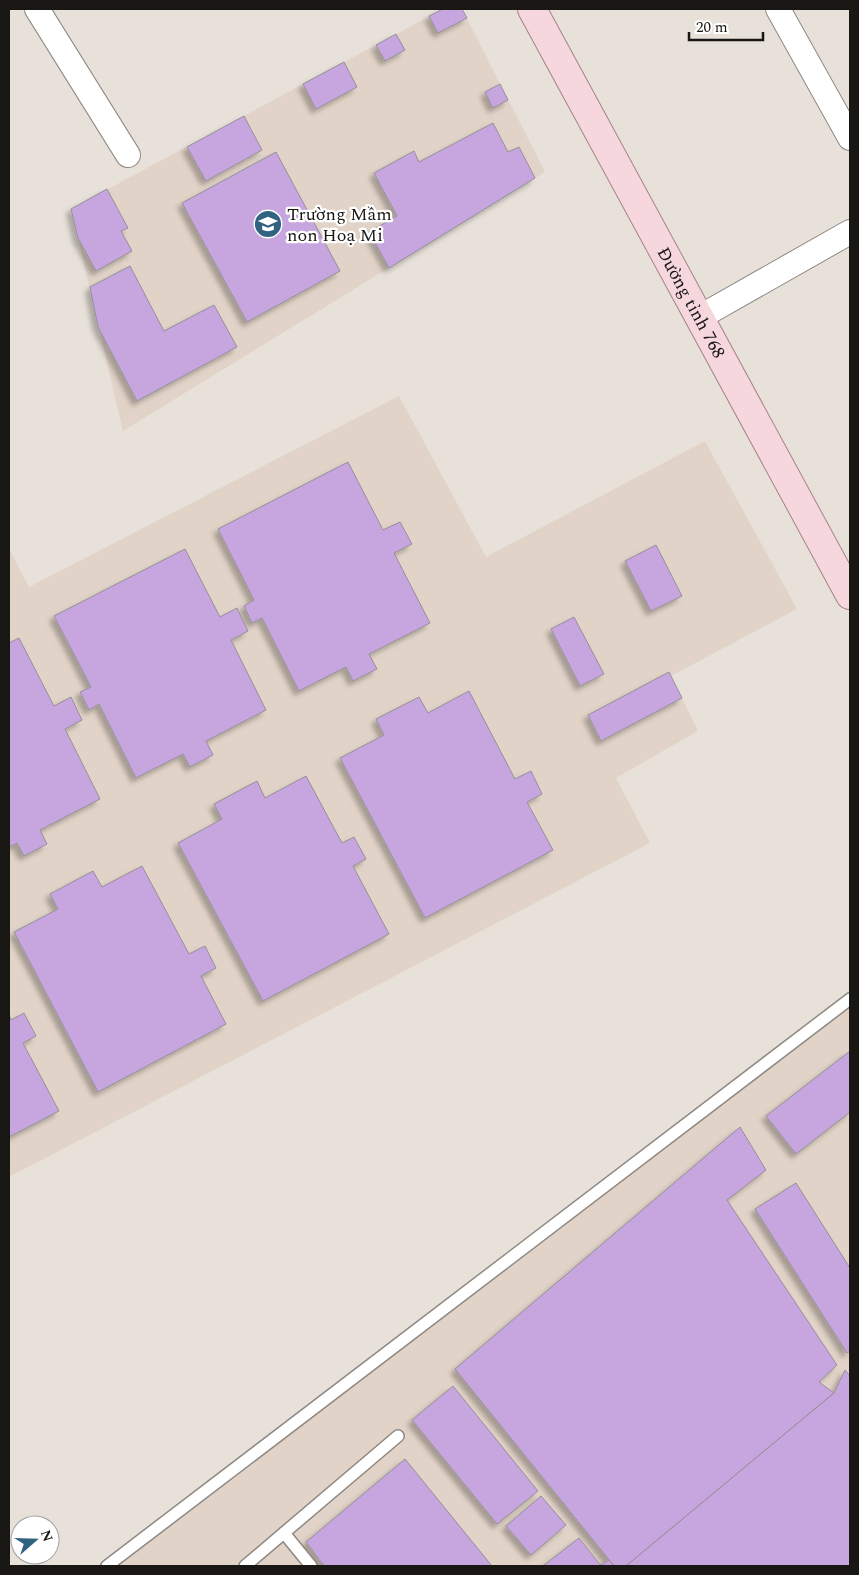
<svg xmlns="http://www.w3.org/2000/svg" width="859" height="1575" font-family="Spectral,serif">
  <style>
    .built { fill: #e1d3c7 }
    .building { fill: #c7a6e0; stroke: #938f97; filter: url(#shadow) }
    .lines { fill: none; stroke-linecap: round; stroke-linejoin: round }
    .service-casing { stroke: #8f8882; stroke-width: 14 }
    .minor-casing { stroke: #8f8882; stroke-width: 26 }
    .primary-casing { stroke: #a58388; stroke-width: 30 }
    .service { stroke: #fff; stroke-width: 11 }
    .minor { stroke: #fff; stroke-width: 24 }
    .primary { stroke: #f6d7dd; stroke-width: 28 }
    .labels { text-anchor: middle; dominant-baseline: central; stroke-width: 4.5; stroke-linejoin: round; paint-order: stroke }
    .poi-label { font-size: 18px; fill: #191714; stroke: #fff; text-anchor: start }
    .street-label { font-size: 18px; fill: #191714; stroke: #fff }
  </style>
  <defs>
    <filter id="shadow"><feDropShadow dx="-4.5" dy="4.5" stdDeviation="2.5" flood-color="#0004"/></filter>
  </defs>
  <rect width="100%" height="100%" fill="#e8e1da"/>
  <g class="built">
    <path d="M443 9H462L545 172 123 431 71 209Z"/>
    <path d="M399 396 486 557 705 441 797 609 671 676 698 731 616 778 650 843 9 1177V549L29 587Z"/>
    <path d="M850 999V1566H107Z"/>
  </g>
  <g class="building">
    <path d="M443 9H462L467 18 438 33 429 16Z"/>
    <path d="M396 34 405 50 385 61 376 45Z"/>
    <path d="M344 62 357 87 316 109 303 84Z"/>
    <path d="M500 84 508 100 493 108 485 92Z"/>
    <path d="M244 116 262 150 206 181 187 147Z"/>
    <path d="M493 123 508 152 519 147 535 178 389 268 369 232 397 216 374 173 414 151 419 162Z"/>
    <path d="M276 152 340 271 247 322 182 203Z"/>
    <path d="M107 189 128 228 121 231 132 251 96 271 78 238 71 209Z"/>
    <path d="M130 266 164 331 214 305 237 347 137 401 98 327 90 287Z"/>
    <path d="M348 462 383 530 400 522 412 544 394 553 430 623 369 654 377 669 353 681 346 667 299 691 262 618 252 623 244 606 254 600 218 529Z"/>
    <path d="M656 545 682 596 651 611 625 561Z"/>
    <path d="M185 549 220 617 237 608 248 631 231 640 266 710 206 741 213 755 190 767 183 754 136 778 99 704 89 710 80 692 91 687 54 616Z"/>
    <path d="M574 617 604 674 580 686 551 629Z"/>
    <path d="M19 638 54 706 71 697 82 720 65 729 100 799 40 830 47 844 24 856 17 843 9 847V643Z"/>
    <path d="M669 672 682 698 601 741 588 715Z"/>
    <path d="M469 691 515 779 531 771 542 794 527 802 553 850 425 918 340 758 384 735 376 719 419 697 428 713Z"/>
    <path d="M306 776 342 843 354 837 366 859 353 866 389 934 263 1001 178 843 222 819 214 804 257 781 265 798Z"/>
    <path d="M142 866 189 954 205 946 216 968 201 976 226 1024 98 1092 14 932 58 909 50 894 93 871 102 887Z"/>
    <path d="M24 1013 36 1036 23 1043 59 1111 9 1137V1015L11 1020Z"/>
    <path d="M850 1051V1112L796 1154 766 1116Z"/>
    <path d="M740 1127 766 1170 727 1200 837 1365 819 1382 834 1393 626 1566H614L455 1369Z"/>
    <path d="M796 1183 850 1268V1351L847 1353 755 1209Z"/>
    <path d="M845 1370 850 1376V1566H626L834 1393Z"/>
    <path d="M453 1386 538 1491 497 1524 412 1420Z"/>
    <path d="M405 1459 492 1566H324L306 1542Z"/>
    <path d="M541 1496 566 1525 531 1555 506 1526Z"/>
    <path d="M579 1538 601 1566H543Z"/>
    <path d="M609 1560 614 1566 600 1565Z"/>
  </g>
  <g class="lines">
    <defs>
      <g id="service">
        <path d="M284 1533 311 1566"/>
        <path d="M107 1566 850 999"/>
        <path d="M245 1566 398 1436"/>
      </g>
      <g id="minor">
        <path d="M37 9 128 155"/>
        <path d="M778 9 850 138"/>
        <path d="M700 317 850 232"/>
      </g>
      <g id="primary">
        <path id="s1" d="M532 9 850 595"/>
      </g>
    </defs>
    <use href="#service" class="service-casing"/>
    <use href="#minor" class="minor-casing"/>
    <use href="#primary" class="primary-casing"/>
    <use href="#service" class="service"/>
    <use href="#minor" class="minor"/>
    <use href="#primary" class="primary"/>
  </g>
  <defs>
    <symbol id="school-disc" viewBox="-11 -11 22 22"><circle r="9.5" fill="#316280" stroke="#fff"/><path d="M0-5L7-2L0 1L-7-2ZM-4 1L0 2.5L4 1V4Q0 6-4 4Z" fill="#fff"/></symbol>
  </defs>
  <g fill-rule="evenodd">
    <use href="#school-disc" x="252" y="208" width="32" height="32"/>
  </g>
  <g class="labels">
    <g class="poi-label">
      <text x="287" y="214">Trường Mầm<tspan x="287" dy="21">non Hoạ Mi</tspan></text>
    </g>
    <g class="street-label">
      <text stroke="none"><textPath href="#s1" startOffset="334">Đường tỉnh 768</textPath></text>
    </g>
  </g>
  <rect width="859" height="1575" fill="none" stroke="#191714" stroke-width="20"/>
  <g transform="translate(35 1540) rotate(70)"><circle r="24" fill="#ffffff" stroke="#a3a2a1"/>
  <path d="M0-4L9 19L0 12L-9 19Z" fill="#316280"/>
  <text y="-8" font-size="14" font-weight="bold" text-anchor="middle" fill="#191714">N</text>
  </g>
  <path d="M689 32v8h74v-8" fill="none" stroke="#191714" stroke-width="2.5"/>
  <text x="696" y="32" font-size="15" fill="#191714" stroke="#ffffff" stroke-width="4" paint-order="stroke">20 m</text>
</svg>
